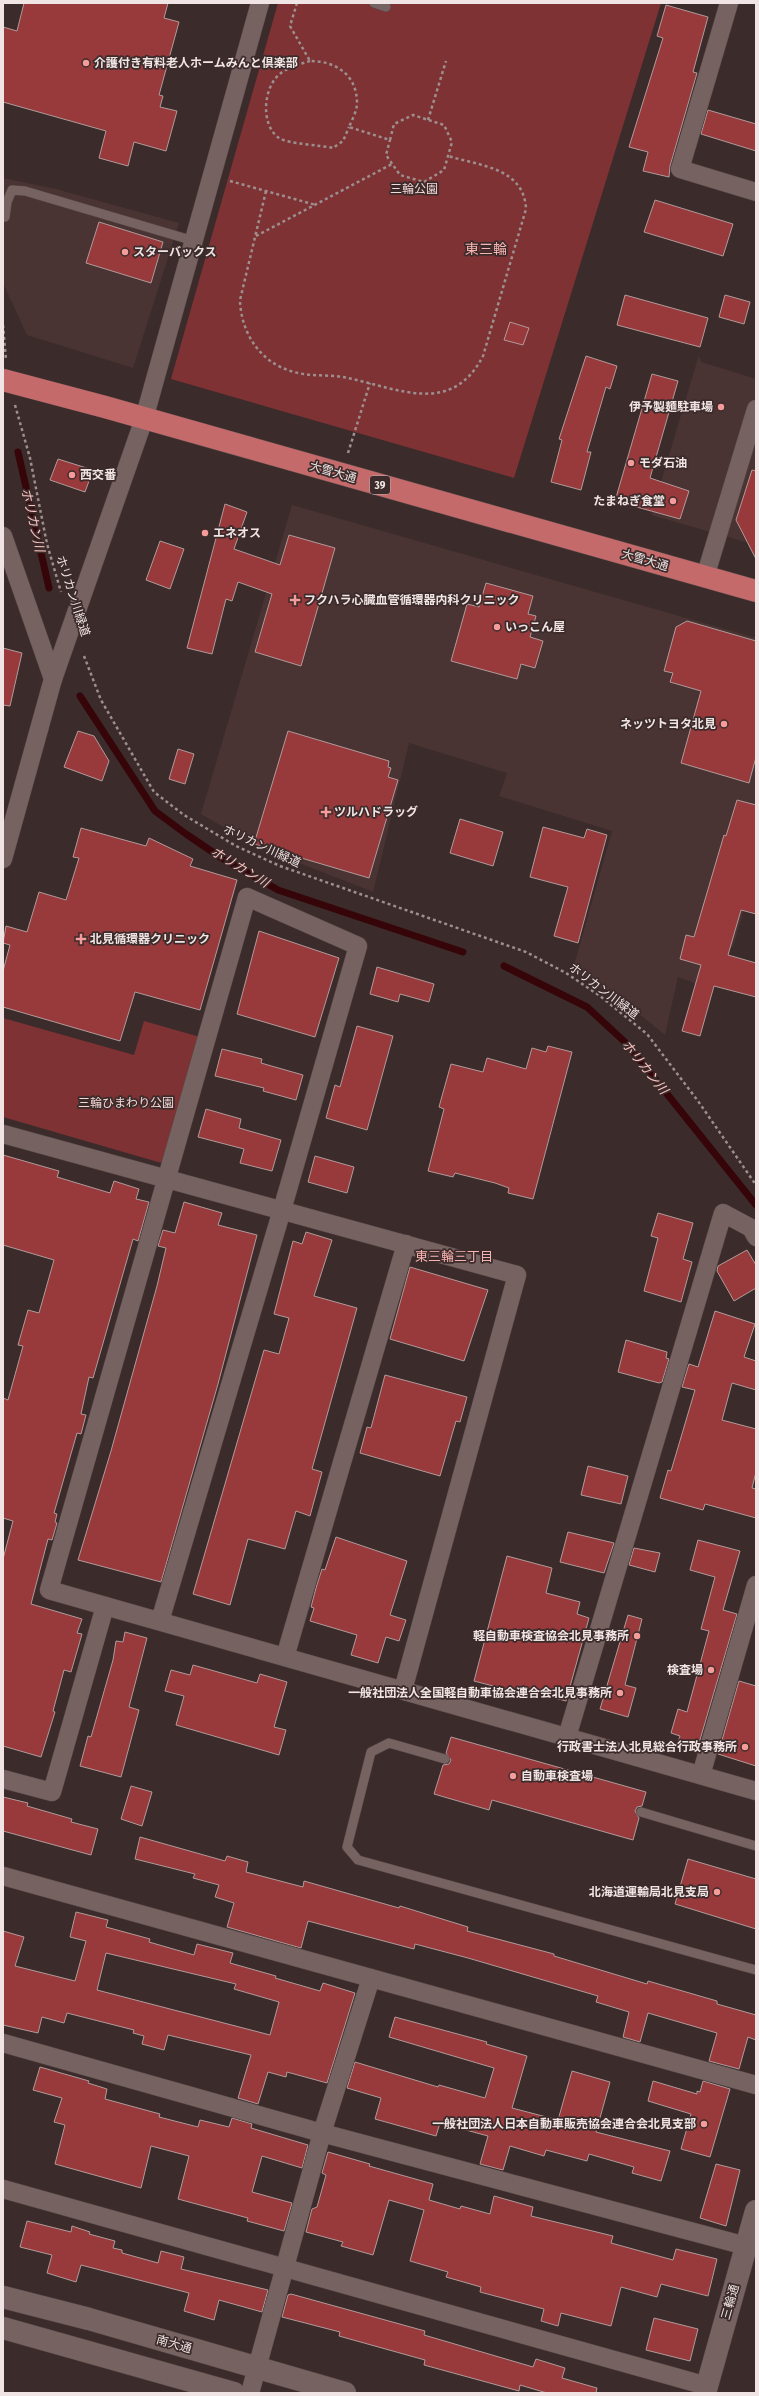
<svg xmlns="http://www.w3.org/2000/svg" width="759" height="2396" font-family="'Fira Sans Condensed','Noto Sans JP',sans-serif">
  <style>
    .built { fill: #4a3333 }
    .green { fill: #7f3234 }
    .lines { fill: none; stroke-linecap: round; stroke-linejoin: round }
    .stream { stroke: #360509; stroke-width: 7 }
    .building { fill: #98393c; stroke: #b09b9a; fill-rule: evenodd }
    .service-casing { stroke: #584a49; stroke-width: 10 }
    .minor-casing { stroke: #584a49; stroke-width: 19 }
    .tertiary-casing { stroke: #584a49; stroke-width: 23 }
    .trunk-casing { stroke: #584a49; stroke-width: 23 }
    .path { stroke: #9d8f8e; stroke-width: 2.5; stroke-dasharray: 3 3; stroke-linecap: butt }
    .service { stroke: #756261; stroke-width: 9 }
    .minor { stroke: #756261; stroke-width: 18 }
    .tertiary { stroke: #756261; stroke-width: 22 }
    .trunk { stroke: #c46a6a; stroke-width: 22 }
    .poi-dot { fill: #f59b99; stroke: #3c2b2b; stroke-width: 1.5 }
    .labels { text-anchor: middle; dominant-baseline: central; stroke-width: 3.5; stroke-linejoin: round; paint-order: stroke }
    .shield { fill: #3c2b2b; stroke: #baadac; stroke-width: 1 }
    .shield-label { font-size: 11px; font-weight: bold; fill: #f0e5e4 }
    .poi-label { font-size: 12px; font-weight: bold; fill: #f0e5e4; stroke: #3c2b2b; text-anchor: start }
    .park-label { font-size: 12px; fill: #f5d9d7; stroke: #3c2b2b }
    .street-label { font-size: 12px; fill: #f0e5e4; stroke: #3c2b2b }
    .water-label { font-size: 13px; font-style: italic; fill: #fcc5c3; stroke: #3c2b2b }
    .neighbourhood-label { font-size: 13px; fill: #f8b4b2; stroke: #3c2b2b }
    .quarter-label { font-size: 14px; fill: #f8b4b2; stroke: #3c2b2b }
  </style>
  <rect width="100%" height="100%" fill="#3c2b2b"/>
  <g class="built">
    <path d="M3 178 56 189 179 223 133 368 27 335 3 283Z"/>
    <path d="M699 355 701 362 756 379V545L651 515Z"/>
    <path d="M292 505 756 638V868L733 947 726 945 711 989 678 977 665 1035 638 1013 573 969 612 831 499 796 507 773 409 743 373 892 256 846 201 814Z"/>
  </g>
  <g class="green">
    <path d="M278 3H661L514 478 171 379Z"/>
    <path d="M3 1018 134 1055 144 1021 200 1037 165 1164 3 1117Z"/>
  </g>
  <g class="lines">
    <g class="stream">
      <path d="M18 452 49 588"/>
      <path d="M80 696 155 811 186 834 220 857 278 890 463 952"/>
      <path d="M504 966 587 1007 627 1044 756 1205"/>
    </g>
  </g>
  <g class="building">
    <path d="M24 3H168L164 18 179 22 159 95 163 96 160 107 177 111 166 151 134 142 128 166 99 158 106 131 3 102V27L17 31Z"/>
    <path d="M666 5 708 17 693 72 697 73 670 166 669 177 643 171 648 152 629 147 663 38 657 36Z"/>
    <path d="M708 110 756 124V151L701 134Z"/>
    <path d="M655 200 733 224 723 256 644 232Z"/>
    <path d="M99 222 163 242 151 283 86 263Z"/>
    <path d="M625 295 708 318 700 347 617 325Z"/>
    <path d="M725 295 750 302 744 324 719 317Z"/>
    <path d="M510 322 529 328 523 345 504 340Z"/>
    <path d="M586 356 617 366 610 389 606 387 587 452H591L581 490 551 482 562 440 559 439Z"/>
    <path d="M652 374 678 381 650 478 689 491 680 519 615 501Z"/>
    <path d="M58 459 93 470 85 492 50 480Z"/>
    <path d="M752 470 756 471V559L736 520Z"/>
    <path d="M225 504 247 512 234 549 280 565 289 535 335 548 301 666 255 652 272 594 238 582 232 601 226 599 212 654 187 648Z"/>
    <path d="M160 541 184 549 170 589 146 580Z"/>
    <path d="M486 583 533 596 528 614 536 616 530 637 543 641 535 668 521 664 517 679 451 661 467 604 479 607Z"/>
    <path d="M687 621 756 641V757L749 783 681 763 701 691 670 682 673 673 664 671 676 627Z"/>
    <path d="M3 648 22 653 10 706 3 705Z"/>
    <path d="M78 731 94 736 109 761 102 781 64 767Z"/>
    <path d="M288 731 389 761 388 767 391 768 388 777 398 780 369 878 254 844Z"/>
    <path d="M178 749 194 754 185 784 169 779Z"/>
    <path d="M737 800 756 805V914L741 910 728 955 756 963V997L714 986 700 1036 682 1031 701 965 680 959 686 935 694 937 724 835 726 836Z"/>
    <path d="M460 819 503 832 493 866 450 853Z"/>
    <path d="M543 827 584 838 587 829 607 835 578 943 554 936 568 887 530 877Z"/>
    <path d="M81 828 146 846 149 838 193 859 190 866 237 880 200 1010 135 992 120 1041 3 1007V971L10 945 3 943 6 926 27 932 39 892 66 900 79 858 73 857Z"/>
    <path d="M259 931 339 958 315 1037 237 1014Z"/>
    <path d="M377 967 434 984 429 1002 400 994 398 1002 370 994Z"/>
    <path d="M357 1026 393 1036 367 1130 326 1118 335 1085 340 1087Z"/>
    <path d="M548 1046 572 1052 533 1199 508 1193 509 1188 495 1183 455 1173 453 1177 428 1171 444 1109 439 1107 451 1064 483 1072 487 1058 526 1069 532 1048 546 1052Z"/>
    <path d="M222 1049 262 1059 261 1063 303 1075 296 1100 263 1091 264 1088 215 1076Z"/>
    <path d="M206 1109 241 1119 239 1128 281 1140 272 1171 240 1163 244 1149 198 1137Z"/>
    <path d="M3 1155 59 1171 57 1177 110 1193 114 1181 139 1189 136 1199 149 1202 138 1241 133 1239 93 1378 89 1377 81 1414 86 1415 81 1434 77 1433 54 1513 57 1514 55 1522 57 1523 52 1540 48 1539 31 1604 82 1619 77 1633 82 1634 71 1672 64 1670 53 1711 55 1712 41 1757 3 1746V1559L13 1521 3 1518V1398L8 1400 23 1346 18 1345 28 1310 39 1313 54 1260 3 1245Z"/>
    <path d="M315 1156 354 1167 347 1193 308 1182Z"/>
    <path d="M184 1202 222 1213 218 1225 257 1235 218 1384 161 1582 78 1560 111 1451 157 1286 166 1248 158 1246 163 1230 175 1233Z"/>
    <path d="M658 1213 693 1223 683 1259 692 1262 681 1302 644 1291 658 1238 651 1236Z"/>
    <path d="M306 1232 332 1240 314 1296 357 1308 312 1469 322 1472 310 1516 296 1511 285 1549 248 1539 230 1605 193 1594 264 1350 279 1354 289 1318 274 1314 293 1241 302 1244Z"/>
    <path d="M747 1250 756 1265V1288L734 1301 717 1271 718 1266Z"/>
    <path d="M410 1267 488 1290 464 1361 390 1339Z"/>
    <path d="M715 1311 755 1324 744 1357 756 1361V1390L732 1383 722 1420 756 1429V1472L752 1488 756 1489V1518L705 1504 703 1510 660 1498 668 1470 671 1471 695 1390 682 1387 689 1364 698 1367Z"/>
    <path d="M626 1340 667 1352 666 1358 669 1359 662 1382 659 1383 618 1372Z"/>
    <path d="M385 1375 467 1397 460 1422 456 1421 440 1476 360 1453 367 1427 371 1428Z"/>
    <path d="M588 1466 628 1476 621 1504 581 1495Z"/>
    <path d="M568 1532 614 1543 604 1573 560 1562Z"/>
    <path d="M336 1537 407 1561 390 1615 406 1620 399 1641 386 1637 378 1663 351 1655 357 1635 310 1621 314 1608 311 1607 316 1588 322 1569 325 1570Z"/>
    <path d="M698 1540 740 1551 723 1610 737 1614 697 1750 677 1744 680 1736 671 1733 678 1709 687 1712 709 1631 701 1629 715 1577 690 1570Z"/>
    <path d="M634 1548 660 1553 655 1572 629 1565Z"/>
    <path d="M507 1556 552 1568 546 1593 580 1602 577 1614 589 1618 566 1701 521 1689 520 1693 474 1681Z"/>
    <path d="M628 1615 642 1619 625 1685 636 1688 628 1717 600 1709Z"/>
    <path d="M125 1632 147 1638 129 1707 139 1710 121 1777 80 1766 88 1736 91 1737 113 1660 116 1641 123 1642Z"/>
    <path d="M193 1665 257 1683 260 1674 287 1682 274 1727 286 1730 279 1755 176 1725 184 1696 165 1691 171 1670 190 1675Z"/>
    <path d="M739 1681 756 1686V1766L718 1754Z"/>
    <path d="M451 1737 646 1792 642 1806 637 1807 635 1811 639 1818 633 1840 492 1800 489 1810 434 1794 443 1765 449 1764 451 1760 446 1753Z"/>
    <path d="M131 1786 152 1792 142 1826 121 1819Z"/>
    <path d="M3 1797 28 1803 27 1806 72 1819 71 1822 98 1829 91 1855 3 1831Z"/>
    <path d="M140 1837 225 1861 227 1856 248 1862 246 1872 303 1887 304 1881 399 1908 400 1906 468 1927 467 1931 554 1954V1956L647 1984 648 1981 717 2001V2004L756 2015V2040L748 2037 739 2069 709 2061 717 2033 648 2013 640 2042 623 2037 629 2012 596 2002 598 1996 468 1958 415 1944 414 1949 308 1921 301 1948 227 1927 234 1903 215 1897 219 1885 193 1878 195 1874 135 1859Z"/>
    <path d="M688 1859 756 1879V1929L675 1904Z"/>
    <path d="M76 1912 108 1920 106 1927 150 1939 149 1942 194 1955 197 1944 233 1953 230 1963 276 1976 275 1978 320 1991 323 1983 355 1993 327 2083 287 2072 286 2077 268 2072 258 2104 238 2098 251 2055 168 2035 164 2050 142 2044 144 2036 133 2033 134 2030 67 2013 64 2023 42 2017 38 2033 3 2025V1931L24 1937 15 1966 75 1981 86 1941 70 1937ZM106 1953 236 1984 234 1989 279 2002 270 2035 97 1990Z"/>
    <path d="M395 2017 487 2042 486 2044 527 2056 512 2108 558 2120 572 2071 610 2082 596 2132 670 2151 661 2181 632 2173 634 2167 589 2154 587 2161 546 2150 544 2156 510 2146 503 2170 480 2164 488 2136 440 2123 436 2136 375 2119 381 2098 347 2088 355 2062 438 2087 439 2085 485 2098 494 2068 389 2037Z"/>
    <path d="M40 2067 89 2081 88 2083 107 2089 105 2099 160 2114 159 2117 198 2127 200 2120 229 2127 232 2118 252 2124 251 2128 308 2145 302 2168 262 2156 252 2192 292 2203 284 2231 247 2221 248 2218 178 2199 189 2156 151 2146 141 2188 55 2164 65 2125 54 2122 62 2098 33 2090Z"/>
    <path d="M653 2081 697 2094V2091L700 2092 703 2081 730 2089 710 2157 681 2149 691 2114 648 2101Z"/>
    <path d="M328 2152 370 2164 369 2166 433 2184 429 2200 460 2209 461 2206 490 2214 494 2196 533 2207 531 2216 613 2236 611 2243 673 2260 676 2249 717 2259 708 2296 661 2284 657 2297 621 2287 611 2326 561 2313 558 2326 541 2321 544 2309 480 2292 481 2287 446 2277 448 2272 410 2261 424 2210 389 2200 373 2255 341 2246 343 2242 306 2232 312 2209 317 2207 326 2175 322 2173Z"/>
    <path d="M716 2164 740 2170 726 2226 700 2218Z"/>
    <path d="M27 2221 71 2232 72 2226 90 2232 89 2234 115 2241 113 2248 122 2250V2253L158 2263 161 2251 184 2257 181 2269 268 2290 262 2312 219 2300 214 2320 184 2311 189 2293 81 2265 76 2282 47 2273 52 2255 20 2247Z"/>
    <path d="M291 2294 425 2331 424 2335 533 2367 536 2359 565 2368 562 2378 597 2388 596 2393H547L520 2385 519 2391 424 2365 425 2360 339 2336 340 2332 282 2317 288 2295Z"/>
    <path d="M654 2318 698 2329 690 2361 646 2350Z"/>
  </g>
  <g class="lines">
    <defs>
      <g id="service">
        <path d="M374 3 386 7"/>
        <path d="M5 217 7 202 12 190 25 191 194 241"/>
        <path d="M445 1759 389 1743 371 1752 347 1847 358 1860 756 1970"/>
        <path d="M641 1812 756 1846"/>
      </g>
      <g id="minor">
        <path d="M729 3 680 169 756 192"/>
        <path d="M3 536 53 679"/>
        <path d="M705 577 756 409"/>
        <path d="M3 859 53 679 144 419 260 3"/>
        <path d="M3 1134 517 1275 403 1690"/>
        <path d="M160 1621 282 1210 358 946 247 897 49 1590 756 1791"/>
        <path d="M285 1657 406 1244"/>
        <path d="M567 1737 723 1213 751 1228 756 1237"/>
        <path d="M701 1775 756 1585"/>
        <path d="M3 1779 52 1792 105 1606"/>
        <path d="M3 1876 756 2085"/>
        <path d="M3 2043 322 2133 746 2246"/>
        <path d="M3 2189 707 2386"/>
        <path d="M250 2393 322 2133 371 1978"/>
      </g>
      <g id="tertiary">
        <path d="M3 2297 89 2319 345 2393"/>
        <path d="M3 2328 234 2393"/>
        <path d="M705 2393 756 2211"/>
      </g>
      <path id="trunk" d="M3 380 105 407 756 591"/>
    </defs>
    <use href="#service" class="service-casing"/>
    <use href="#minor" class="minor-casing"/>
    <use href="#tertiary" class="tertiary-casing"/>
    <use href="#trunk" class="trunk-casing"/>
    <g class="path">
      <path d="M297 3 290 26 310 61C336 61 357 75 357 103 357 111 352 120 349 127L390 140 394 124 413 115 444 125 452 142 444 170 424 182 400 175 386 155 390 140"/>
      <path d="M310 61C300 64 289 67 281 73 263 86 260 125 279 138 288 144 320 145 333 148L343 141 349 127"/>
      <path d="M428 120 446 61"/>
      <path d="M230 181 316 205"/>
      <path d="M266 191 240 300C241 333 260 363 294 372 311 377 331 374 348 378 399 389 452 416 483 356L526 209C524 168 481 166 448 156"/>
      <path d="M256 236 392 164"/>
      <path d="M3 325 6 360"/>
      <path d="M15 405 30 458 47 544 61 592"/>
      <path d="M348 453 370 383"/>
      <path d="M84 656 101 700 154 792 184 815 236 846 280 866 526 952 566 973 600 996 647 1034 698 1101 756 1185"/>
    </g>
    <use href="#service" class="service"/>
    <use href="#minor" class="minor"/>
    <use href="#tertiary" class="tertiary"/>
    <use href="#trunk" class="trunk"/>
  </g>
  <g class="poi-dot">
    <circle cx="86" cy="63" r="4"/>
    <circle cx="125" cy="252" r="4"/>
    <circle cx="721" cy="407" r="4"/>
    <circle cx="631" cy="463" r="4"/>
    <circle cx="72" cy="475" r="4"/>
    <circle cx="673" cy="501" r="4"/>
    <circle cx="205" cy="533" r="4"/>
    <path d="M293 594h4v4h4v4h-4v4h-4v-4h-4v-4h4z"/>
    <circle cx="497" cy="627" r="4"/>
    <circle cx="724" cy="724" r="4"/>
    <path d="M324 806h4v4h4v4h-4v4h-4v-4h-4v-4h4z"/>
    <path d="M79 933h4v4h4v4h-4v4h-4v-4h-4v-4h4z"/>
    <circle cx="637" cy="1636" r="4"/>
    <circle cx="711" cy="1670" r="4"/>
    <circle cx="620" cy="1693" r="4"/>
    <circle cx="745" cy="1747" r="4"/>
    <circle cx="513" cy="1776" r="4"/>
    <circle cx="717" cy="1892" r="4"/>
    <circle cx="704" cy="2124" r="4"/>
  </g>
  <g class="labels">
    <rect class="shield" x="370" y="476" width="20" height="18" rx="3"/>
    <g class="shield-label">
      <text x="380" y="485">39</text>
    </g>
    <g class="poi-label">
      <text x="94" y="63">介護付き有料老人ホームみんと倶楽部</text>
      <text x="133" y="252">スターバックス</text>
      <text x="713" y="407" text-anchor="end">伊予製麺駐車場</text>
      <text x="639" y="463">モダ石油</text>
      <text x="80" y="475">西交番</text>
      <text x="665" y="501" text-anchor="end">たまねぎ食堂</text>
      <text x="213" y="533">エネオス</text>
      <text x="304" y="600">フクハラ心臓血管循環器内科クリニック</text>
      <text x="505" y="627">いっこん屋</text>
      <text x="716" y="724" text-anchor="end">ネッツトヨタ北見</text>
      <text x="334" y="812">ツルハドラッグ</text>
      <text x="90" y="939">北見循環器クリニック</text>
      <text x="629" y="1636" text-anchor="end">軽自動車検査協会北見事務所</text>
      <text x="703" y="1670" text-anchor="end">検査場</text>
      <text x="612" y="1693" text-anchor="end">一般社団法人全国軽自動車協会連合会北見事務所</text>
      <text x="737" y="1747" text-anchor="end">行政書士法人北見総合行政事務所</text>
      <text x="521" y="1776">自動車検査場</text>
      <text x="709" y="1892" text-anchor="end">北海道運輸局北見支局</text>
      <text x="696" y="2124" text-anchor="end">一般社団法人日本自動車販売協会連合会北見支部</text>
    </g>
    <g class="park-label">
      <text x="414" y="189">三輪公園</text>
      <text x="126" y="1103">三輪ひまわり公園</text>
    </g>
    <g class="street-label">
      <text transform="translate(333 472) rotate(16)">大雪大通</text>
      <text transform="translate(645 560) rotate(16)">大雪大通</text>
      <text transform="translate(73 596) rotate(72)">ホリカン川緑道</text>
      <text transform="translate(262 846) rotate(25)">ホリカン川緑道</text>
      <text transform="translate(604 991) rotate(37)">ホリカン川緑道</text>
      <text transform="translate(730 2302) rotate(-74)">三輪通</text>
      <text transform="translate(174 2344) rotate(16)">南大通</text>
    </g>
    <g class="water-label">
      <text transform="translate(33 520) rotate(77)">ホリカン川</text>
      <text transform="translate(240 867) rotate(31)">ホリカン川</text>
      <text transform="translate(645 1067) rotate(51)">ホリカン川</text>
    </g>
    <g class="neighbourhood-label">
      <text x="454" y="1256">東三輪三丁目</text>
    </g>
    <g class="quarter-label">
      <text x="486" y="249">東三輪</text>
    </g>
  </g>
  <rect width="759" height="2396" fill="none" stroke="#f0e5e4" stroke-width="8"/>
</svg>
